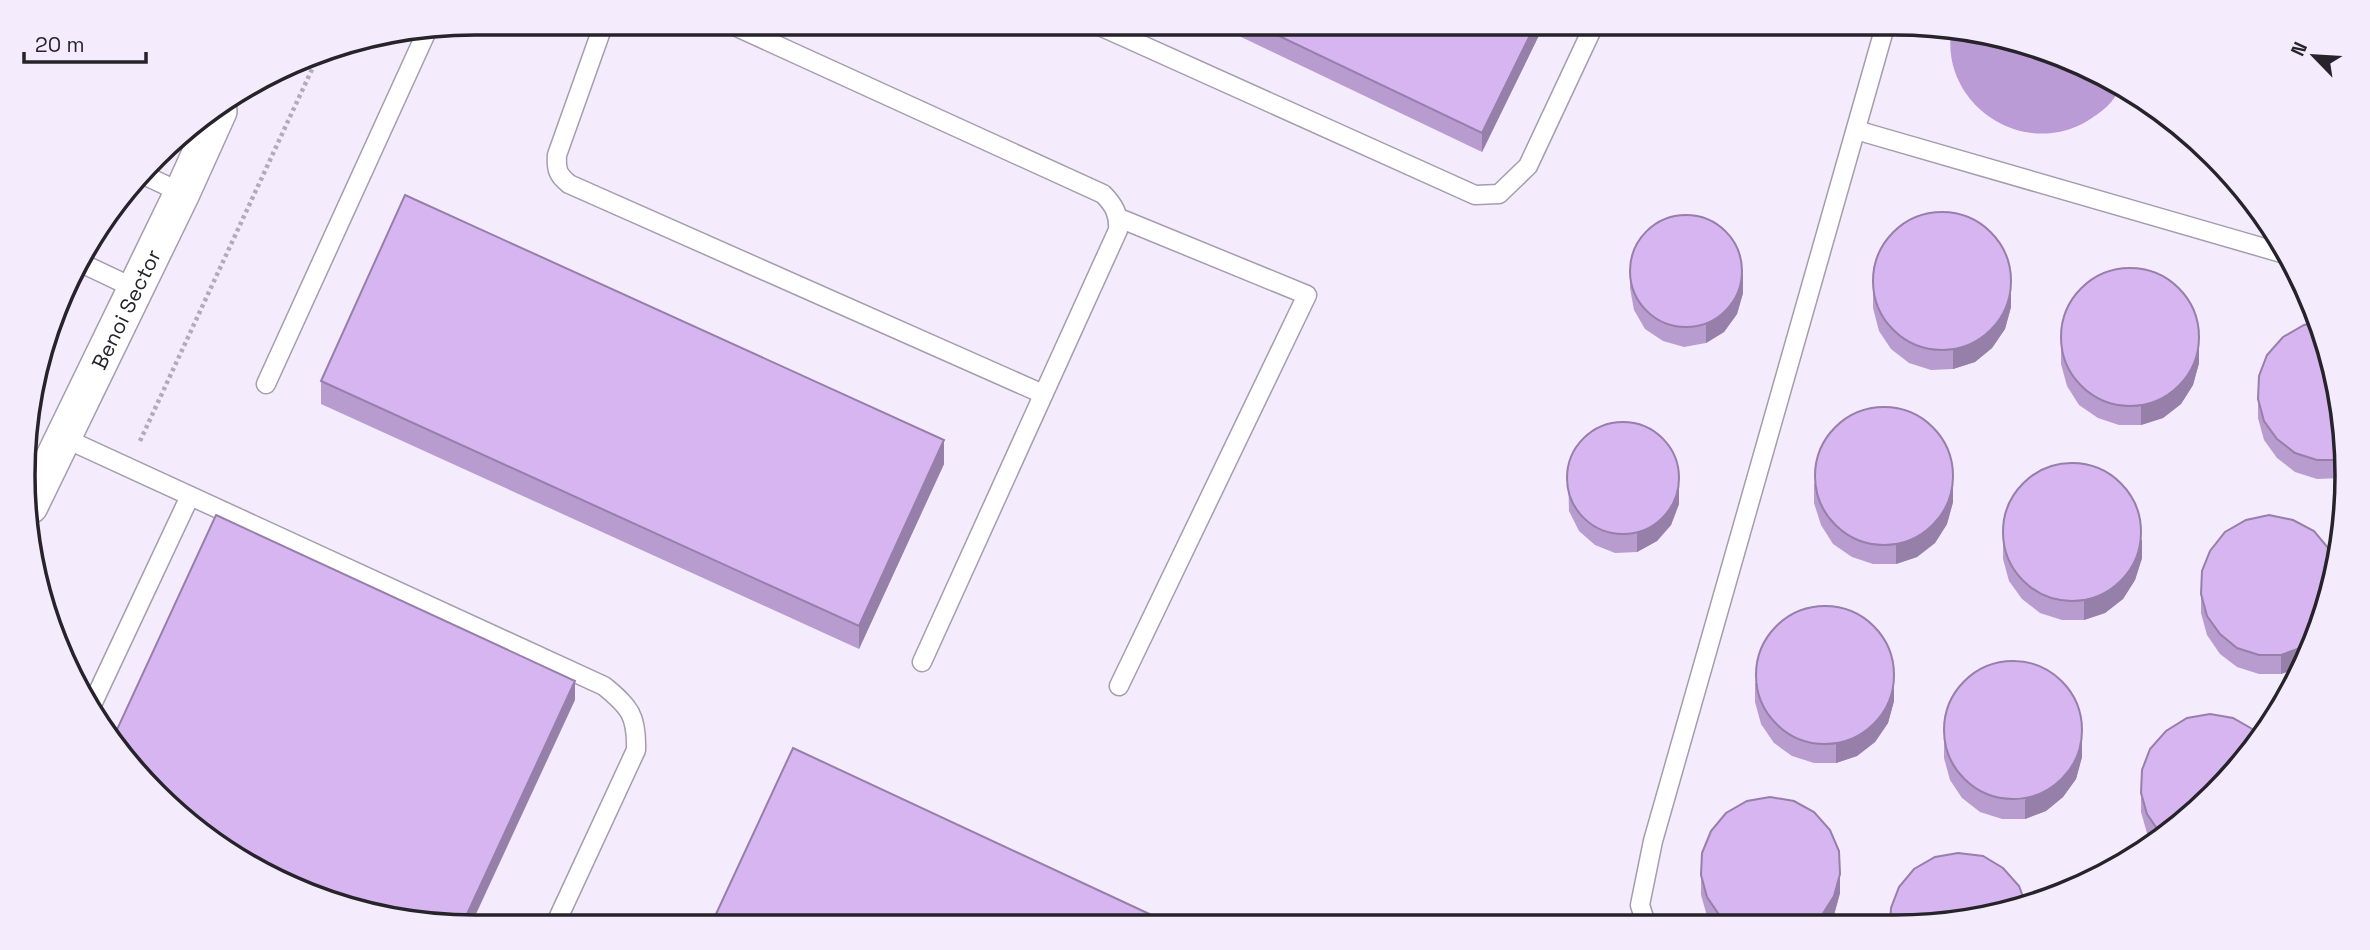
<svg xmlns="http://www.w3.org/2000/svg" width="2370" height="950" font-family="'Space Grotesk',sans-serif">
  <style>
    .water { fill: #bb9bd5 }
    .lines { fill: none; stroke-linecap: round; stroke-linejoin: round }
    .service-casing { stroke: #a59cad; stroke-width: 21 }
    .minor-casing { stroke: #a59cad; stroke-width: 38 }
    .path { stroke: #b2abba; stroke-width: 4.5; stroke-dasharray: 3.5 3.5; stroke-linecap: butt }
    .service { stroke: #fff; stroke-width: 18 }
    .minor { stroke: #fff; stroke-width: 35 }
    .wall { fill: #b89ccf }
    .shaded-wall { fill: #967fa9 }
    .building { fill: #d6b5f1; stroke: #967fa9; stroke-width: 2 }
    .labels { text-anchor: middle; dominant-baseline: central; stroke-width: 6; stroke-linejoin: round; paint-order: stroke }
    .street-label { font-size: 21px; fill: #26232a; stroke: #f4ebfd }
    .rim { fill: none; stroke: #26232a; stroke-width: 3.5 }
  </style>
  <rect width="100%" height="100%" fill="#f4ebfd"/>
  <path class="water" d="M1951 32 2040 47 2118 92C2111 106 2096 116 2082 124 2018 156 1942 103 1951 32Z"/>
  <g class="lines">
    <defs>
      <g id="service">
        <path d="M604 23 557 155C556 170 558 175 569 184L1043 394"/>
        <path d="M728 23 1103 194C1114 205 1119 214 1118 230L922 662"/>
        <path d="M1093 23 1475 195 1499 194 1528 166 1595 23"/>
        <path d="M1856 130 2285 254"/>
        <path d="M144 175 182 193"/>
        <path d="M79 262 134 288"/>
        <path d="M266 384 427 31"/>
        <path d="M62 437 604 686C630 707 637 716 636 750L554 927"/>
        <path d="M1119 686 1307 295 1119 218"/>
        <path d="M90 709 190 496"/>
        <path d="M1646 924 1640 905 1653 841 1886 23"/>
      </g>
      <g id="minor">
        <path id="s1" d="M30 506 182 193 219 111"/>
      </g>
    </defs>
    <use href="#service" class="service-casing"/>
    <use href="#minor" class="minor-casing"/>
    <path class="path" d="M140 441 320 52"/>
    <use href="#service" class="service"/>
    <use href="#minor" class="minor"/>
  </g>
  <g class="wall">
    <path d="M1212 23H1545L1482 152Z"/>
    <path d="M1873 267 2011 307 2005 329 1992 348 1975 362 1953 369 1931 370 1909 363 1891 349 1879 331 1873 308Z"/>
    <path d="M1630 269 1743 293 1737 314 1724 332 1706 343 1684 347 1663 341 1645 329 1634 310 1630 288Z"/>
    <path d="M2061 345 2199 363 2193 385 2181 404 2163 418 2141 425H2119L2098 418 2079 405 2067 386 2061 364Z"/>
    <path d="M321 381 944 464 859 649 321 404Z"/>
    <path d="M2258 399 2346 445 2342 478 2317 479 2295 472 2277 458 2264 440 2258 418Z"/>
    <path d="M1568 470 1679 504 1671 525 1657 541 1637 552 1615 553 1595 545 1579 531 1569 511Z"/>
    <path d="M1814 484 1953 502 1947 524 1935 543 1917 557 1896 564H1873L1852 557 1833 544 1821 525 1814 503Z"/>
    <path d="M2003 540 2142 558 2135 580 2123 599 2105 613 2084 620H2062L2040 613 2022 599 2009 581 2003 559Z"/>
    <path d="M2201 594 2323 620 2300 667 2281 674H2259L2237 667 2220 654 2207 635 2201 613Z"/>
    <path d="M1755 683 1894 701 1888 723 1875 742 1857 756 1836 763H1814L1792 756 1774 743 1761 724 1755 702Z"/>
    <path d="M1944 739 2082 757 2076 779 2063 797 2046 811 2025 819H2002L1980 812 1962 798 1950 780 1944 758Z"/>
    <path d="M2141 793 2193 815 2153 842 2147 833 2141 812Z"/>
    <path d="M1701 875 1840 893 1834 915 1828 924H1713L1707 916 1701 895Z"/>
  </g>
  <g class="shaded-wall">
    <path d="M1536 23H1545L1482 152V133Z"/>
    <path d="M1743 274V293L1737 314 1724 332 1706 343V324Z"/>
    <path d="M2011 288V307L2005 329 1992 348 1975 362 1953 369V350Z"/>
    <path d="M2199 344V363L2193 385 2181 404 2163 418 2141 425V406Z"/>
    <path d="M944 440V464L859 649V626Z"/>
    <path d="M2345 458 2342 478 2339 479V460Z"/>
    <path d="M1953 483V502L1947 524 1935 543 1917 557 1896 564V545Z"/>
    <path d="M1679 485V504L1671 525 1657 541 1637 552V533Z"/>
    <path d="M2142 539V558L2135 580 2123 599 2105 613 2084 620V601Z"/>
    <path d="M2314 638 2300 667 2281 674V655Z"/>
    <path d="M575 681V700L470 927 462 925Z"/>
    <path d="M1894 682V701L1888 723 1875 742 1857 756 1836 763V744Z"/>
    <path d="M2082 738V757L2076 779 2063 797 2046 811 2025 819V800Z"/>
    <path d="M1840 874V893L1834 915 1828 924H1810Z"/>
  </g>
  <g class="building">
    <path d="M1252 23H1536L1482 133Z"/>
    <path d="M405 195 944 440 859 626 321 381Z"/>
    <circle cx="1942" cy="281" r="69"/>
    <circle cx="1686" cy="271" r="56"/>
    <circle cx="2130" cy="337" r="69"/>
    <path d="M2314 323 2346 445 2345 458 2339 460H2317L2295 453 2277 439 2264 421 2258 399 2259 376 2267 355 2283 337 2304 325Z"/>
    <circle cx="1884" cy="476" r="69"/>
    <circle cx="1623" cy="478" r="56"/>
    <circle cx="2072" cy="532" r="69"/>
    <path d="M216 515 575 681 462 925 330 903 199 834 114 736Z"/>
    <path d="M2269 515 2293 520 2314 531 2329 549 2332 555 2323 620 2314 638 2303 647 2281 655H2259L2237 648 2220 634 2207 616 2201 594 2202 571 2210 551 2225 532 2246 520Z"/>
    <circle cx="1825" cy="675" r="69"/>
    <circle cx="2013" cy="730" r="69"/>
    <path d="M2210 714 2233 718 2254 730 2261 738 2193 815 2163 835 2160 833 2147 814 2141 793 2142 770 2150 749 2166 731 2187 718Z"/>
    <path d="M793 748 1173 925 710 927Z"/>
    <path d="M1770 797 1794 801 1814 812 1830 830 1839 851 1840 874 1834 896 1822 915 1810 924H1731L1720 916 1707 897 1701 875 1702 853 1711 831 1726 813 1747 801Z"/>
    <path d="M1958 853 1983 856 2003 868 2019 886 2025 902 1954 923H1890L1891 908 1899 887 1914 869 1935 857Z"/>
  </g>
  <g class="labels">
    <g class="street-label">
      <text stroke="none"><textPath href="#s1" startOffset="219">Benoi Sector</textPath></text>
    </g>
  </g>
  <path d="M0 0H2370V950H0ZM475 35H1895A440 440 0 0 1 2335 475V475A440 440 0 0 1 1895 915H475A440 440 0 0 1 35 475V475A440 440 0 0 1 475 35Z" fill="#f4ebfd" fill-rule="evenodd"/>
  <path class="rim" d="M475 35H1895A440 440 0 0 1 2335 475V475A440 440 0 0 1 1895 915H475A440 440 0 0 1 35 475V475A440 440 0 0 1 475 35Z"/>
  <g transform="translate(2314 56) rotate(295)" stroke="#f4ebfd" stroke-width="5" paint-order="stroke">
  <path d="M0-5L12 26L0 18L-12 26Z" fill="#26232a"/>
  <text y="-10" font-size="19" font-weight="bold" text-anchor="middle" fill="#26232a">N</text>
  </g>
  <path d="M24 52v10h122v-10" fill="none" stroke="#26232a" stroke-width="3.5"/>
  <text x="35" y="52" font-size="21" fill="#26232a" stroke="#f4ebfd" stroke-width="5" paint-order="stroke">20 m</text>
</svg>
